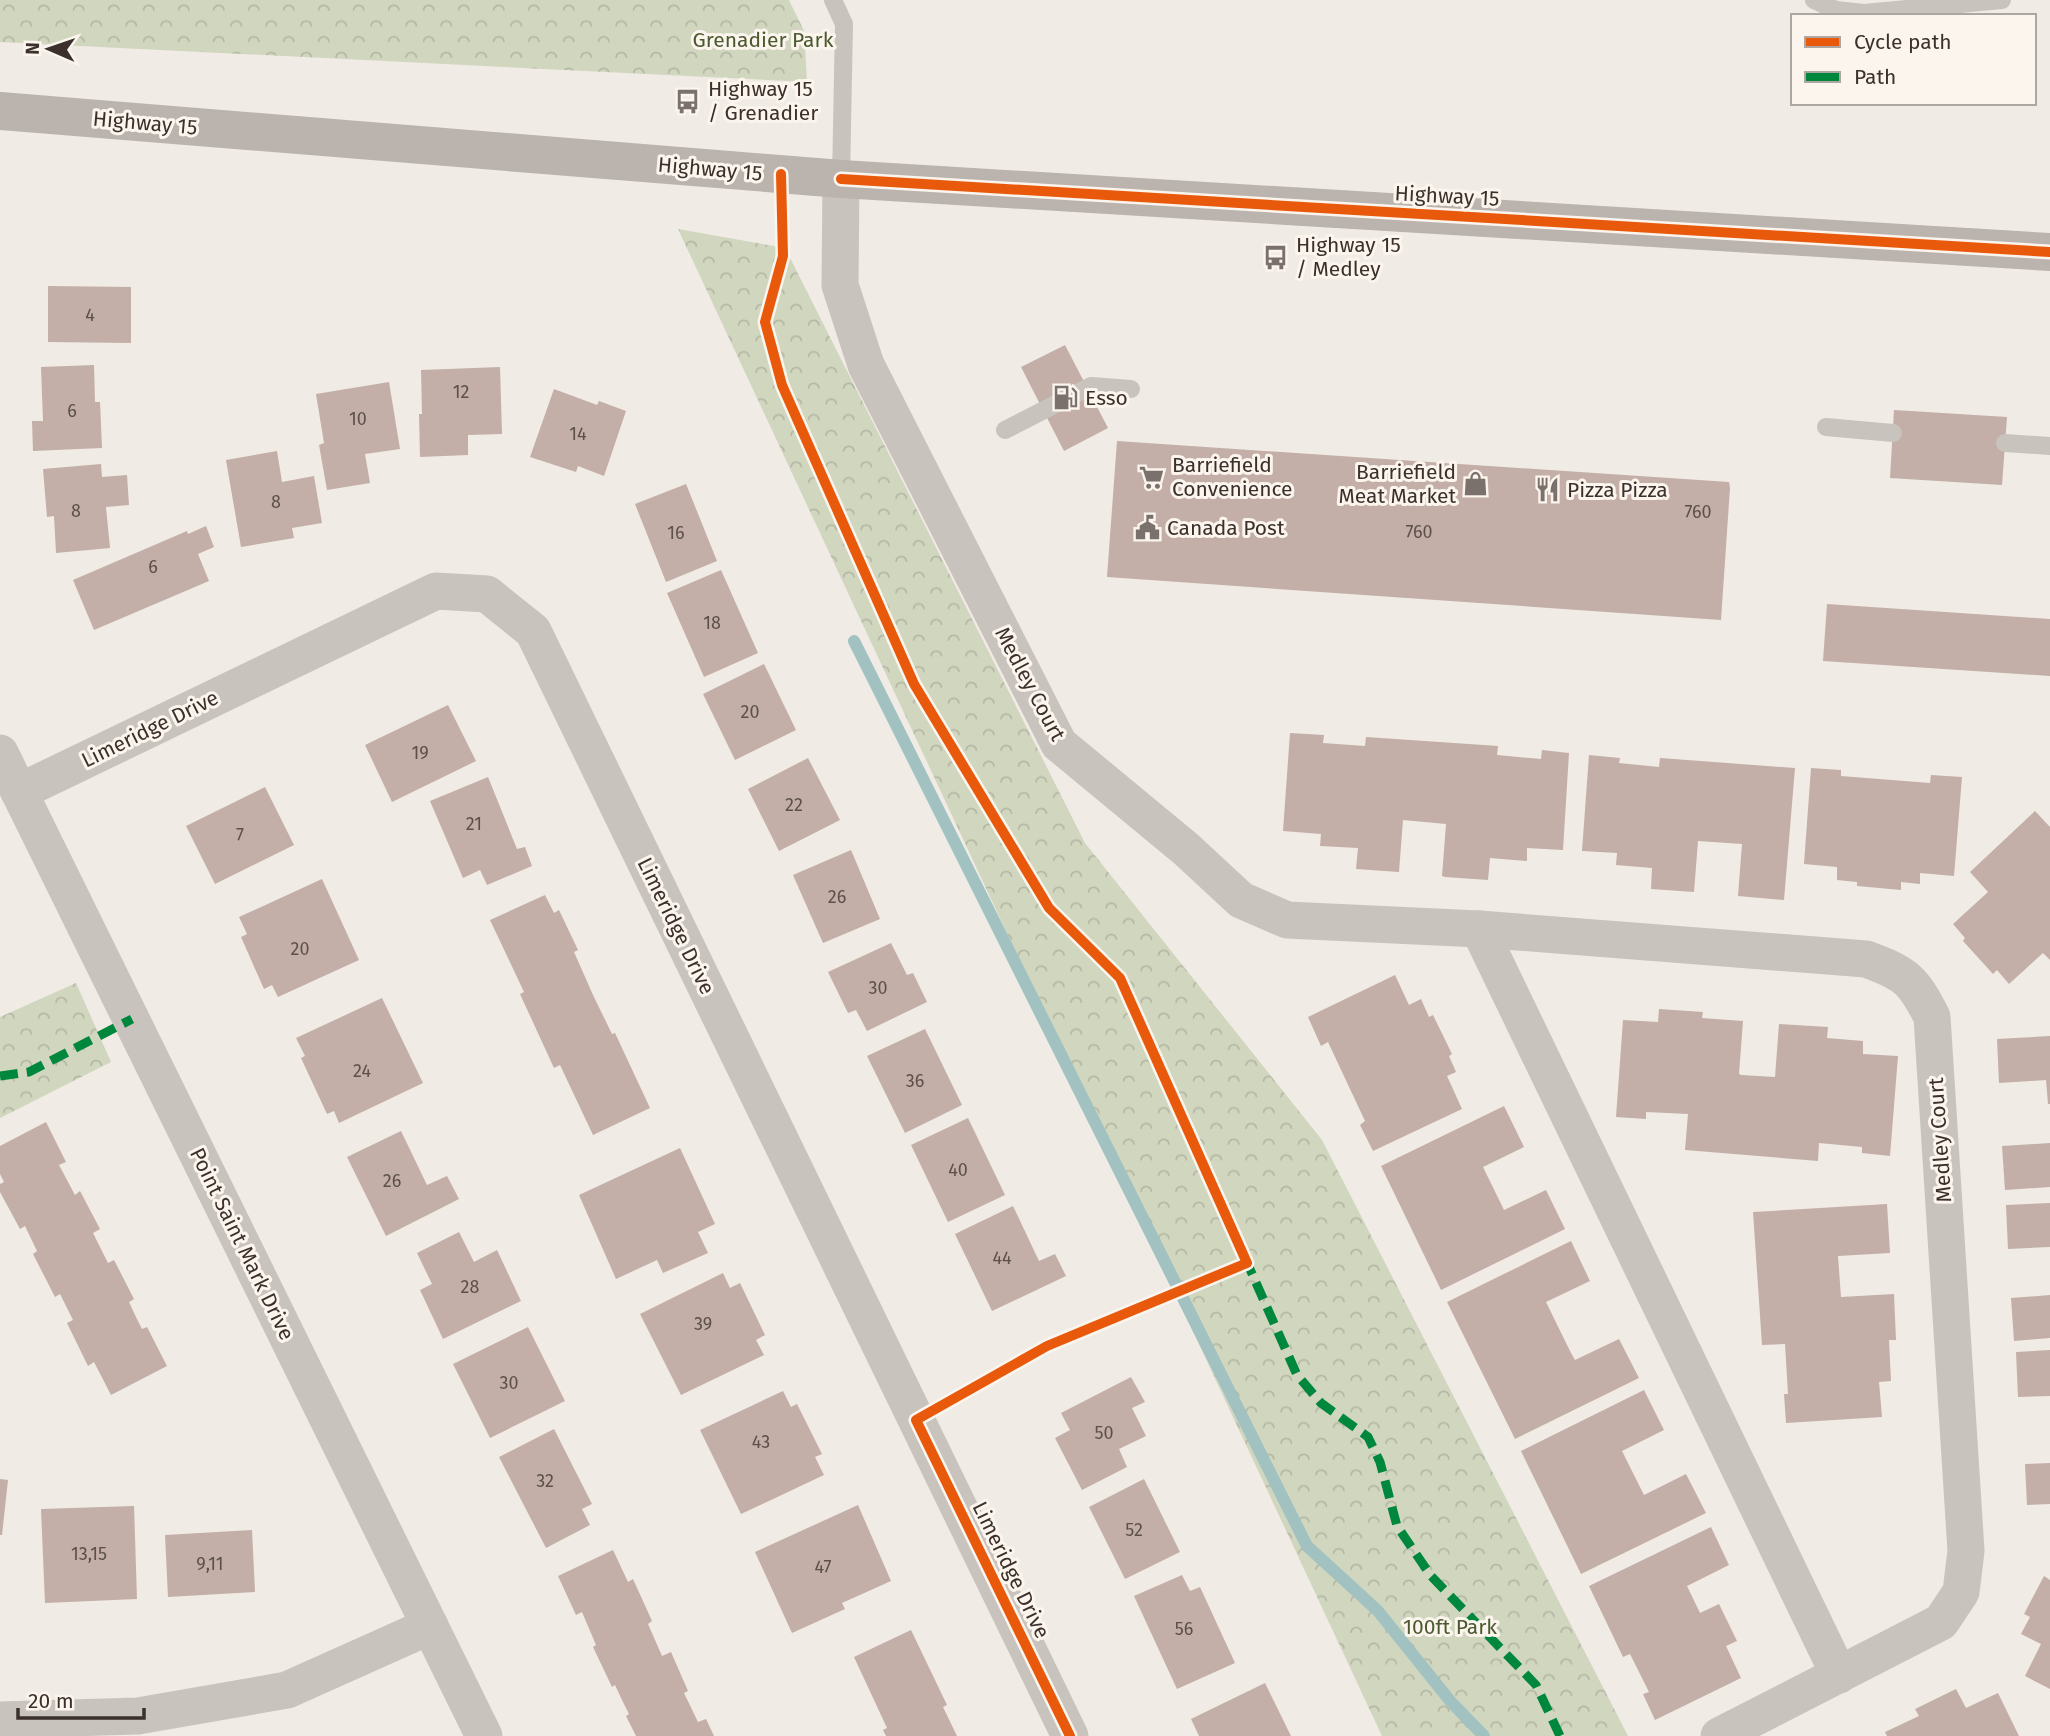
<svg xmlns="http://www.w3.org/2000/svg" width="2050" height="1736" font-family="'Fira Sans',sans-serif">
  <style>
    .park { fill: url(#park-crowns) }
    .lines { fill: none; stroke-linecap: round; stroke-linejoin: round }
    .stream { stroke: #a1c2c1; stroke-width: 12 }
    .building { fill: #c3afa7 }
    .lane { stroke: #c9c3be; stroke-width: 18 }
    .street { stroke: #c9c3be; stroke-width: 37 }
    .secondary { stroke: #bab3ae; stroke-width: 38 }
    .quiet { stroke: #00873e; stroke-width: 9; stroke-dasharray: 18 9; stroke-linecap: butt }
    .cycleway-casing { stroke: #fbf5ee; stroke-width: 15 }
    .cycleway { stroke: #e8590c; stroke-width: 10 }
    .labels { text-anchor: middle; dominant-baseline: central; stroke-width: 6; stroke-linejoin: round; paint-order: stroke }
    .number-label { font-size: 18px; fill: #5d504a }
    .park-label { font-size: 21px; fill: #4a5a2e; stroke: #fbf5ee }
    .poi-label { font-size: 21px; fill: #3b302b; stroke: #fbf5ee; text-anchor: start }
    .street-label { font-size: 21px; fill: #3b302b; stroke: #fbf5ee }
  </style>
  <defs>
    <pattern id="park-crowns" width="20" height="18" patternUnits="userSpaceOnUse" patternTransform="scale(1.75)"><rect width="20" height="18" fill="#d1d6bf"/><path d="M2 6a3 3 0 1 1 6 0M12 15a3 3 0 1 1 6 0" fill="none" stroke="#b4b8a4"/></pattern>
  </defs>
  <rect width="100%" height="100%" fill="#f0ebe5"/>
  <g class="park">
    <path d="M0 0H789L804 31 807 82 0 42Z"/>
    <path d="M678 229 785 248 1085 843 1322 1140 1628 1736H1382Z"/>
    <path d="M76 983 111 1062 0 1118V1017Z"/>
  </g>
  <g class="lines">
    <path class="stream" d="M854 641 1307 1546 1378 1611 1451 1702 1484 1736"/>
  </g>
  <g class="building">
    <path d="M48 286 131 287V343L48 342Z"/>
    <path d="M1065 345 1108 428 1064 451 1021 367Z"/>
    <path d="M94 365 95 402H100L102 448 33 451 32 421H43L41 367Z"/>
    <path d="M500 367 502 434 468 435V455L420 457 419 414H422L421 370Z"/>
    <path d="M389 382 400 449 365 454 370 483 327 490 319 445 324 443 316 394Z"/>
    <path d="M554 389 597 405 599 401 626 411 604 476 578 466 576 472 530 457Z"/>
    <path d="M1894 410 2007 417 2002 485 1890 478Z"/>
    <path d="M1117 441 1729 482 1730 488 1721 620 1107 577Z"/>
    <path d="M277 451 282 482 314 476 322 523 292 528 294 538 241 547 226 460Z"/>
    <path d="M101 464 102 477 127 475 129 505 106 507 110 548 56 553 54 516 47 517 43 469Z"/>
    <path d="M686 484 717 561 666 582 635 504Z"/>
    <path d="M206 526 214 547 198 554 209 581 94 630 73 580 187 531 188 534Z"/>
    <path d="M721 570 758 653 704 677 667 593Z"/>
    <path d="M1827 604 2050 619V676L1823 661Z"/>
    <path d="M764 664 796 730 735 760 703 694Z"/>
    <path d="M448 705 476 761 392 802 365 745Z"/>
    <path d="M1290 733 1324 735 1323 743 1365 746 1366 737 1498 746 1497 755 1541 759 1542 750 1569 753 1563 850 1527 848V861L1490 858 1488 880 1445 877 1442 876 1446 824 1403 820 1399 872 1356 869 1358 848 1320 846 1321 834 1283 831Z"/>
    <path d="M1589 755 1620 758 1619 763 1659 767 1660 758 1795 768 1784 900 1738 896 1742 844 1698 841 1694 892 1651 889 1652 868 1616 865 1617 853 1582 851Z"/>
    <path d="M808 758 840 820 779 851 748 789Z"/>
    <path d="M1811 768 1841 770V776L1930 783 1931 775 1962 777 1954 876 1920 873V884L1901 882V890L1857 886V882L1837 880V867L1804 864Z"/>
    <path d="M488 777 517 849 525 847 532 866 487 885 480 870 463 878 430 801Z"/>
    <path d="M265 787 294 845 215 884 186 826Z"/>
    <path d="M2035 811 2050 827V960L2043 953 2009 984 1997 970 1993 974 1963 941 1965 938 1953 924 1988 892 1970 872Z"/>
    <path d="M851 850 880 919 823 943 793 875Z"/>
    <path d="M322 879 359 960 278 997 272 985 264 989 241 937 247 934 239 917Z"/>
    <path d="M545 895 554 913 559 910 578 950 574 952 593 995 612 1034 615 1033 650 1108 593 1135 560 1065 554 1068 520 994 524 992 490 920Z"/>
    <path d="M891 943 907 975 913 973 927 1002 867 1031 856 1010 848 1013 828 972Z"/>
    <path d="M1395 975 1409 1005 1421 999 1429 1017 1433 1015 1452 1054 1449 1056 1456 1072 1447 1076 1462 1109 1373 1151 1360 1125 1365 1121 1328 1042 1321 1046 1308 1017Z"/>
    <path d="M382 998 423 1083 339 1123 334 1111 327 1114 301 1058 305 1056 296 1038Z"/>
    <path d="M1659 1009 1703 1012 1702 1018 1743 1021 1739 1074 1741 1075 1775 1077 1779 1024 1828 1027 1827 1038 1863 1041V1054L1898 1056 1890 1156 1862 1153V1147L1819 1143 1818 1161 1685 1150 1688 1114 1646 1112V1119L1616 1117 1623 1020 1658 1022Z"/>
    <path d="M925 1029 962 1105 905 1133 867 1056Z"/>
    <path d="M2050 1036V1104H2048L2046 1080 1999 1083 1997 1039Z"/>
    <path d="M1504 1106 1524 1147 1483 1167 1504 1210 1546 1190 1565 1229 1441 1290 1381 1166Z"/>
    <path d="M968 1118 1005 1195 948 1222 911 1145Z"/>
    <path d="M46 1122 66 1162 59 1165 75 1195 80 1191 100 1229 93 1233 108 1263 114 1260 134 1299 129 1302 135 1315 142 1329 147 1327 167 1366 111 1395 94 1362 88 1366 67 1323 73 1320 60 1294 55 1297 33 1254 37 1251 25 1226 20 1229 0 1192V1184L4 1182 0 1174V1146Z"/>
    <path d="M401 1131 427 1185 447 1176 459 1199 386 1236 347 1157Z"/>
    <path d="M2050 1143V1187L2005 1190 2002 1146Z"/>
    <path d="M680 1148 715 1224 698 1232 708 1253 663 1273 657 1260 616 1279 579 1195Z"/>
    <path d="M2050 1203V1247L2008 1249 2006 1205Z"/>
    <path d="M1887 1204 1890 1253 1838 1256 1841 1297 1894 1294 1896 1340H1889L1891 1381 1879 1382 1882 1417 1786 1423 1784 1394H1788L1785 1344 1762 1345 1753 1212Z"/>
    <path d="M1013 1206 1039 1261 1055 1254 1066 1276 992 1311 955 1234Z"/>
    <path d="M459 1232 474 1262 497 1250 521 1301 443 1339 420 1290 432 1284 417 1253Z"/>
    <path d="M1571 1241 1590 1281 1546 1302 1571 1353 1575 1360 1619 1339 1639 1378 1515 1439 1447 1302Z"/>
    <path d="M723 1273 730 1288 740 1283 765 1335 756 1340 764 1355 681 1395 640 1314Z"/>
    <path d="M2050 1295V1338L2014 1341 2011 1298Z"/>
    <path d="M528 1327 565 1401 490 1438 453 1364Z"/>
    <path d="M2050 1350V1396L2018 1397 2016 1352Z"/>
    <path d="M1131 1377 1145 1402 1132 1408 1146 1436 1119 1449 1127 1467 1082 1490 1055 1438 1070 1430 1061 1413Z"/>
    <path d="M1644 1390 1664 1430 1622 1451 1644 1495 1686 1474 1706 1513 1581 1574 1521 1451Z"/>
    <path d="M783 1391 791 1407 797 1404 822 1454 815 1457 824 1475 741 1514 700 1430Z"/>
    <path d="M554 1429 592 1504 582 1509 590 1525 546 1548 499 1457Z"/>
    <path d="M2050 1463V1504L2027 1505 2025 1464Z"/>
    <path d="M0 1479 8 1480 2 1535H0Z"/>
    <path d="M1144 1479 1180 1552 1125 1579 1089 1507Z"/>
    <path d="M858 1505 891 1581 842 1603 845 1609 792 1633 755 1552Z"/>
    <path d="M134 1506 137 1599 45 1603 41 1509Z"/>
    <path d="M1711 1527 1729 1565 1687 1586 1700 1613 1719 1604 1737 1641 1726 1646 1741 1678 1655 1720 1643 1694 1649 1692 1630 1654 1623 1657 1589 1586Z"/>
    <path d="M252 1530 255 1592 168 1597 165 1535Z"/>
    <path d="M613 1550 628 1582 633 1579 652 1621 648 1624 662 1656 671 1652 688 1691 684 1693 698 1722 706 1719 714 1736H636L626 1716 629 1714 622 1700 615 1685 612 1687 593 1647 596 1645 582 1612 576 1615 558 1576Z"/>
    <path d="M1182 1575 1190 1591 1200 1587 1235 1663 1177 1689 1134 1596Z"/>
    <path d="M2044 1576 2050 1580V1689L2025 1676 2041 1644 2021 1634 2030 1617 2024 1614Z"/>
    <path d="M911 1630 947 1705 943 1707 957 1736H886L883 1730 887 1728 854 1657Z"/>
    <path d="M1265 1683 1291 1736H1199L1191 1719Z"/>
    <path d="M1956 1689 1966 1708 1998 1693 2019 1736H1887L1885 1732 1919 1716 1915 1709Z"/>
  </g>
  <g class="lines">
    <g class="lane">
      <path d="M833 0 844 24 841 179"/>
      <path d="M1814 0 1836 10 1864 13 2002 0"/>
      <path d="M1826 427 1893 433"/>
      <path d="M1005 430 1091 386 1131 389"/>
      <path d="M2005 443 2050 446"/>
    </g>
    <g class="street">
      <path d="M841 179 840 285 866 365 1059 744 1186 849 1241 900 1287 920 1479 929 1866 959C1905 973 1913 979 1932 1017L1966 1551 1961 1592 1941 1622 1719 1736"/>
      <path d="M0 753 484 1736"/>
      <path d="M19 792 436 591 487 594 533 631 1070 1736"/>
      <path d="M1479 929 1839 1675"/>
      <path d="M0 1720 138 1716 287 1690 430 1626"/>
    </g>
    <path class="secondary" d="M0 111 841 179 2050 252"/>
    <g class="quiet">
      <path d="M0 1076 29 1072 132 1019"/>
      <path d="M1245 1258 1297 1375 1321 1403 1368 1437 1380 1462 1397 1526 1431 1576 1536 1685 1560 1736"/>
    </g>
    <defs>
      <g id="cycleway">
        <path d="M781 174 783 256 765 322 782 385 914 684 1049 908 1120 978 1247 1263 1047 1346 916 1420 1070 1736"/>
        <path d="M841 179 2050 252"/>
      </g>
    </defs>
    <use href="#cycleway" class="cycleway-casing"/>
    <use href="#cycleway" class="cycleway"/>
  </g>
  <defs>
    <symbol id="bus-bare" viewBox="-9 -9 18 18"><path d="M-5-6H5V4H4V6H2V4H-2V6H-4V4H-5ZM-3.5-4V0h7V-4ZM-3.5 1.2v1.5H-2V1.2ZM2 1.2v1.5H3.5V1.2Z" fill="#7a716c" stroke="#fbf5ee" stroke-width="2.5" paint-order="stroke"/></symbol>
    <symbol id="fuel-bare" viewBox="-9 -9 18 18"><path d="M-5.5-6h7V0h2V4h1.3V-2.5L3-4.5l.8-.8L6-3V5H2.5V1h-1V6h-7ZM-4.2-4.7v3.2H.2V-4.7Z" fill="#7a716c" stroke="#fbf5ee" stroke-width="2.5" paint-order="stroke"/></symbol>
    <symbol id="supermarket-bare" viewBox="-9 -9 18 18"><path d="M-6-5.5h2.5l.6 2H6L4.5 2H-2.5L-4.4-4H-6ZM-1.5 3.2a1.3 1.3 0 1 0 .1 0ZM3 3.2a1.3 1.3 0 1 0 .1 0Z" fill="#7a716c" stroke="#fbf5ee" stroke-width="2.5" paint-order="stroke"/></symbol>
    <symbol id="shop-bare" viewBox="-9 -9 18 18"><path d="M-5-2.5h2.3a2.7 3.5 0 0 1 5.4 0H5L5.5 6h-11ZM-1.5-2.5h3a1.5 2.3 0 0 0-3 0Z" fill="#7a716c" stroke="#fbf5ee" stroke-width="2.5" paint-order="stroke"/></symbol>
    <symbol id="restaurant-bare" viewBox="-9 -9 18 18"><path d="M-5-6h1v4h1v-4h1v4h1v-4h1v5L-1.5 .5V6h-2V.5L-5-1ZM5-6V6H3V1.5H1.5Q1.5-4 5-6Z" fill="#7a716c" stroke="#fbf5ee" stroke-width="2.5" paint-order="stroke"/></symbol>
    <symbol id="civic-bare" viewBox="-9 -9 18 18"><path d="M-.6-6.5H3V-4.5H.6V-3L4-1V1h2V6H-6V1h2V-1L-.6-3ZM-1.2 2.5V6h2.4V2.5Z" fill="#7a716c" stroke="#fbf5ee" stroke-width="2.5" paint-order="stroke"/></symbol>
  </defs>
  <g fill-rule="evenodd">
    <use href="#bus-bare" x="670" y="84" width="35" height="35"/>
    <use href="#bus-bare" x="1258" y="240" width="35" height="35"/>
    <use href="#fuel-bare" x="1048" y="380" width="35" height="35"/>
    <use href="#supermarket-bare" x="1134" y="460" width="35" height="35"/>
    <use href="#shop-bare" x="1458" y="466" width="35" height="35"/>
    <use href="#restaurant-bare" x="1530" y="472" width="35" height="35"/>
    <use href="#civic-bare" x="1130" y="510" width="35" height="35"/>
  </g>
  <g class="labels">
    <g class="number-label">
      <text x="90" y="315">4</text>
      <text x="461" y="392">12</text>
      <text x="72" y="411">6</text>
      <text x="358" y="419">10</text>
      <text x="578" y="434">14</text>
      <text x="276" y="502">8</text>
      <text x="76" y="511">8</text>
      <text x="1698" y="512">760</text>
      <text x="1419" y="532">760</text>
      <text x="676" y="533">16</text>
      <text x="153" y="567">6</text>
      <text x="712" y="623">18</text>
      <text x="750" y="712">20</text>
      <text x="420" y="753">19</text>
      <text x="794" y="805">22</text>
      <text x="474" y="824">21</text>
      <text x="240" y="835">7</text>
      <text x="837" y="897">26</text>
      <text x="300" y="949">20</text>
      <text x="878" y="988">30</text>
      <text x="362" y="1071">24</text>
      <text x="915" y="1081">36</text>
      <text x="958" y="1170">40</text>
      <text x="392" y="1181">26</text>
      <text x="1002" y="1258">44</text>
      <text x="470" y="1287">28</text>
      <text x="703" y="1324">39</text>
      <text x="509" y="1383">30</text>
      <text x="1104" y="1433">50</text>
      <text x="761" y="1442">43</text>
      <text x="545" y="1481">32</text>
      <text x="1134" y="1530">52</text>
      <text x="89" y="1554">13,15</text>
      <text x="210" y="1564">9,11</text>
      <text x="823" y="1567">47</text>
      <text x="1184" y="1629">56</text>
    </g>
    <g class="park-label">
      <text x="763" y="40">Grenadier Park</text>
      <text x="1450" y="1627">100ft Park</text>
    </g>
    <g class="poi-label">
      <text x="708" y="89">Highway 15<tspan x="708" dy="24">/ Grenadier</tspan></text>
      <text x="1296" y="245">Highway 15<tspan x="1296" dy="24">/ Medley</tspan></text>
      <text x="1085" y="398">Esso</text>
      <text x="1172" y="465">Barriefield<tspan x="1172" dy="24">Convenience</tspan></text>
      <text x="1456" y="472" text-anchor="end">Barriefield<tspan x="1456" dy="24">Meat Market</tspan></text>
      <text x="1567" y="490">Pizza Pizza</text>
      <text x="1167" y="528">Canada Post</text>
    </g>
    <g class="street-label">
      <text transform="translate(145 123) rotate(5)">Highway 15</text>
      <text transform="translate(710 169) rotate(5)">Highway 15</text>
      <text transform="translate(1447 196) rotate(3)">Highway 15</text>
      <text transform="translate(1030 684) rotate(62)">Medley Court</text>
      <text transform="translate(150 729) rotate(-26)">Limeridge Drive</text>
      <text transform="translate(676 926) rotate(64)">Limeridge Drive</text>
      <text transform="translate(1940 1140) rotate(-94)">Medley Court</text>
      <text transform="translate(242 1244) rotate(64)">Point Saint Mark Drive</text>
      <text transform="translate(1011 1570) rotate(64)">Limeridge Drive</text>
    </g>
  </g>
  <rect x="1791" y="14" width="245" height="91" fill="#fbf5ee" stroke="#aea6a0" stroke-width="2"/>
  <rect x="1805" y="37" width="35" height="10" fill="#e8590c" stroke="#aea6a0" stroke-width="2"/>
  <text x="1854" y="49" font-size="21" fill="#3b302b">Cycle path</text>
  <rect x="1805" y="72" width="35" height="10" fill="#00873e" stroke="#aea6a0" stroke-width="2"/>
  <text x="1854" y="84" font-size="21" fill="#3b302b">Path</text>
  <g transform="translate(49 49) rotate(272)" stroke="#fbf5ee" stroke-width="5" paint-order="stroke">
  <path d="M0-5L12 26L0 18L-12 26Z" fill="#3b302b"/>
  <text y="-10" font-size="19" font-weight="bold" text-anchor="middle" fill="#3b302b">N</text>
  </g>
  <path d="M18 1708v10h126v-10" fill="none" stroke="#3b302b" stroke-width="3.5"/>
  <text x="28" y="1708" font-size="21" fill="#3b302b" stroke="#fbf5ee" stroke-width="5" paint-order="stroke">20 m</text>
</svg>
